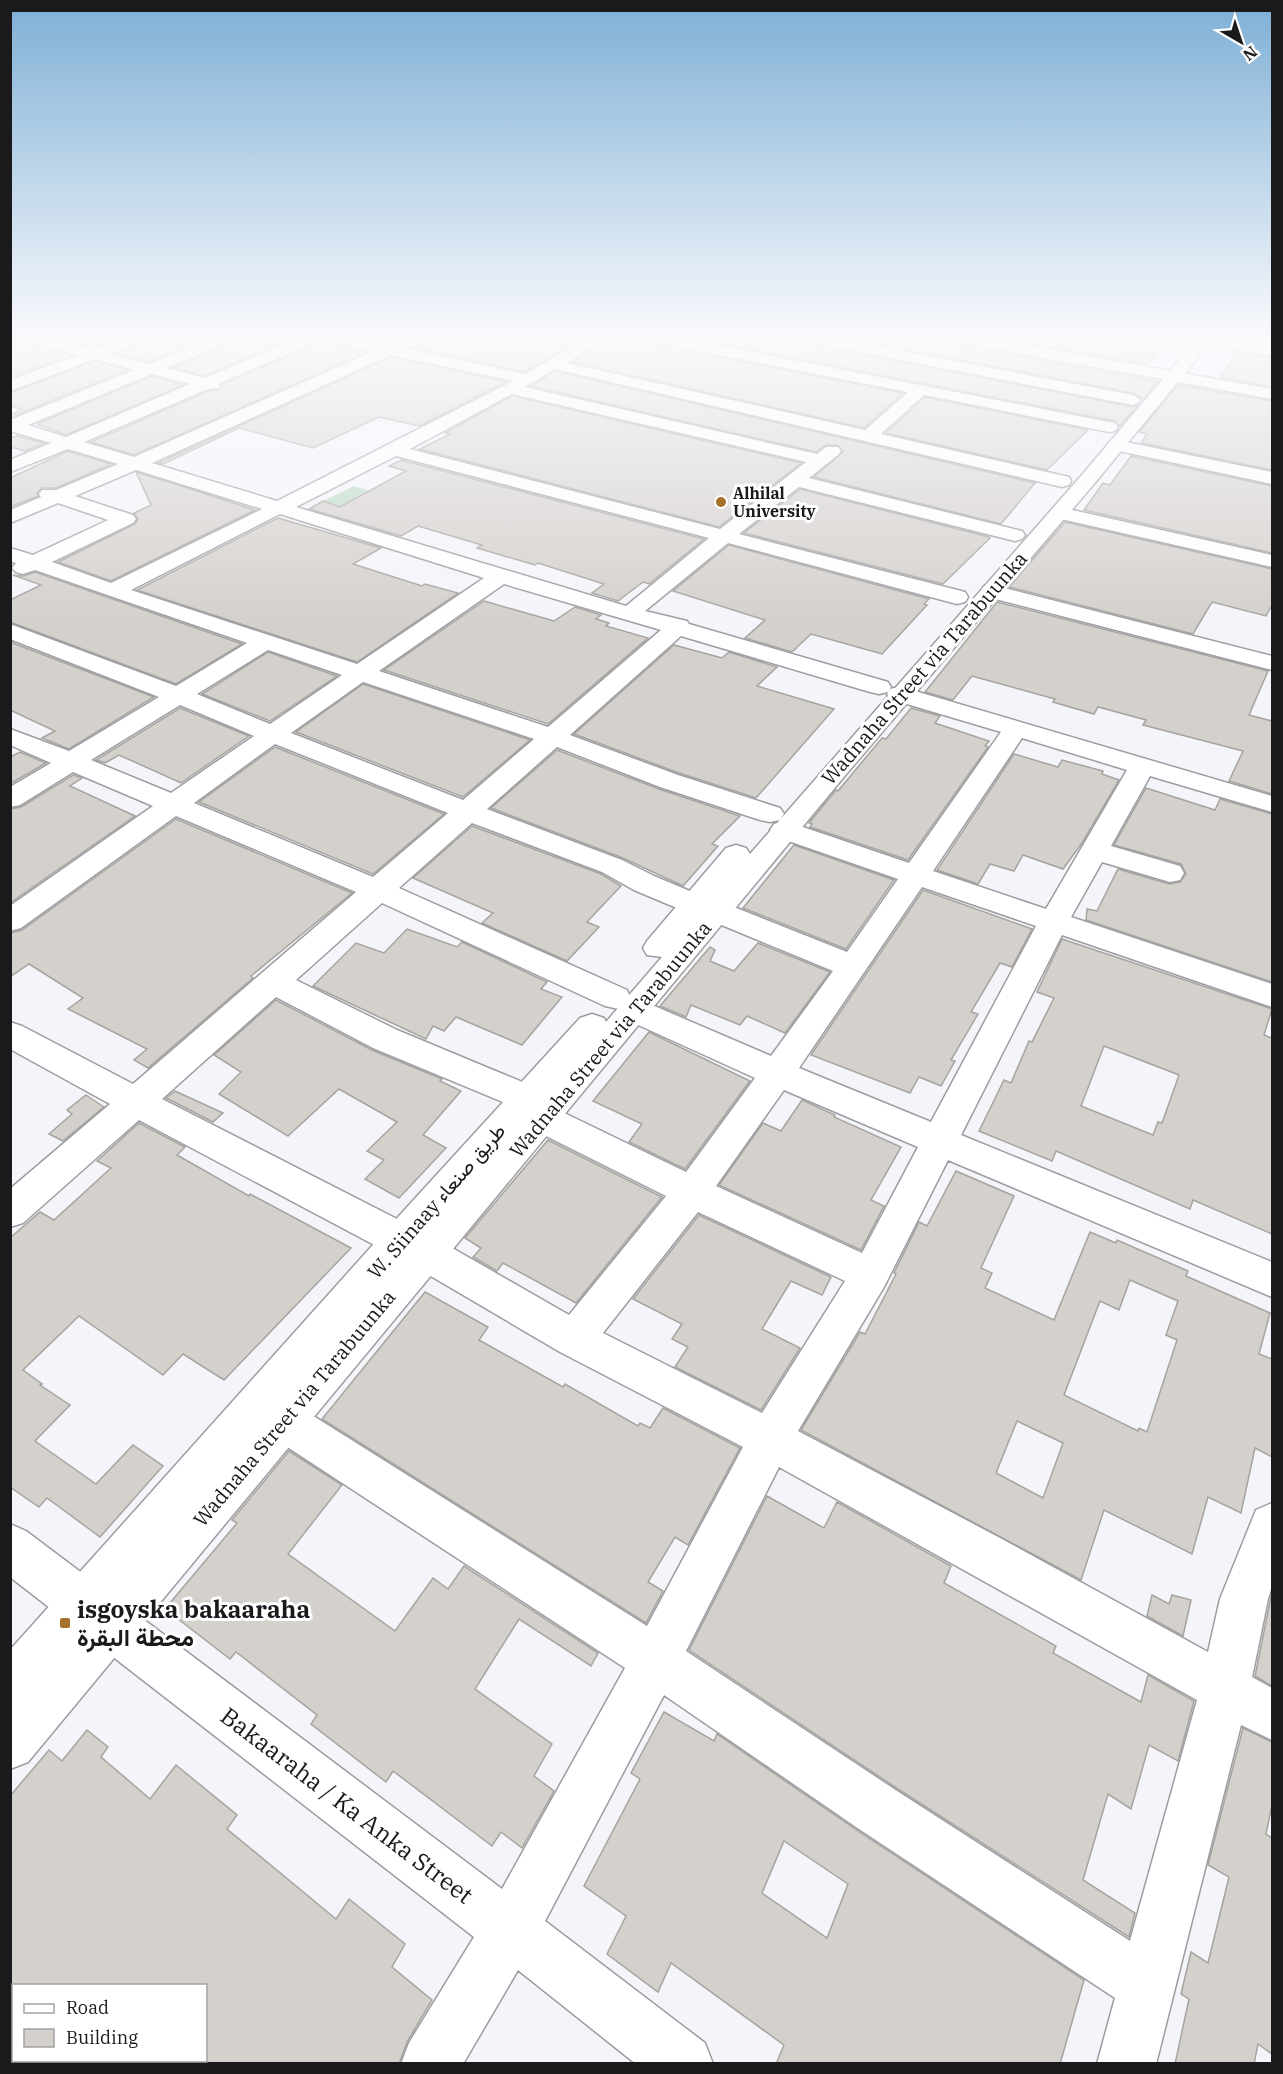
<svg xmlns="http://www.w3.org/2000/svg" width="1283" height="2074" font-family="'IBM Plex Serif',Vazirmatn,serif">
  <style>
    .green { fill: #b8d7c4 }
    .building { fill: #d4d0cc; stroke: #a7a39f; stroke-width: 1.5; fill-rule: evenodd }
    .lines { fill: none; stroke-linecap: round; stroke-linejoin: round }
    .minor-casing { stroke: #9b9da1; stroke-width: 3 }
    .major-casing { stroke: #9b9da1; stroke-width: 3 }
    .minor { fill: #fff; fill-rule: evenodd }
    .major { fill: #fff; fill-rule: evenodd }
    .poi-dot { fill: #a6712a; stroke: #fff; stroke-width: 2 }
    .labels { text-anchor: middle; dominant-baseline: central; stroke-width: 6; stroke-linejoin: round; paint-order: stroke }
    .far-poi-label { font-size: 16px; font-weight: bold; fill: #1a1a1c; stroke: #fff; text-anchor: start }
    .street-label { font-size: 20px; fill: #1a1a1c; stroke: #fff }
    .near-poi-label { font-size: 24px; font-weight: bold; fill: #1a1a1c; stroke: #fff; text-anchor: start }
    .near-street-label { font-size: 24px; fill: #1a1a1c; stroke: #fff }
  </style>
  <rect width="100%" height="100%" fill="#f4f5fa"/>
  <path class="green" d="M354 486 409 503 382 519 323 501Z"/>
  <g class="building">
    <path d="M42 334H129L93 347Z"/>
    <path d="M158 334H217L149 362 117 354 155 339Z"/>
    <path d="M245 334H302L205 376 173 368 242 339Z"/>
    <path d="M346 334H408L388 343Z"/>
    <path d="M434 334H590L525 372 412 347 431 339Z"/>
    <path d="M614 334H627L637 341 903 393 864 428 573 362Z"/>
    <path d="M671 334H781L791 341 1133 407 1139 404 1120 426 1115 421Z"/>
    <path d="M826 334H928L938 341 1158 382 1143 399 1133 393Z"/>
    <path d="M975 334H1080L1104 338 1107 334H1178L1147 364Z"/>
    <path d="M1254 334H1272V344L1249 340Z"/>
    <path d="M10 339 71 355 10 377Z"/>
    <path d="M321 342 367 352 134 455 91 442 209 391 219 390 222 385Z"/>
    <path d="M1239 352 1272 358V387L1220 377Z"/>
    <path d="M391 357 506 382 419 426 379 417 313 448 239 428 163 464 158 463Z"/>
    <path d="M95 361 127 370 16 415 13 414 21 409 10 406V393Z"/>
    <path d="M555 371 1035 483 1001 524 814 477 843 452 838 445H826L816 452 531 386Z"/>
    <path d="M152 376 183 385 66 435 37 424Z"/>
    <path d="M1178 385 1272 401V470L1141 443 1147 434 1139 432Z"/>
    <path d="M512 396 801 463 719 527 420 449 450 434 445 433Z"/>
    <path d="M925 397 1088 430 1047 470 886 433Z"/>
    <path d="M17 436 44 443 25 451 10 447V438Z"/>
    <path d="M68 451 111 464 56 488H42L37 493 38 496 10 507V478Z"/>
    <path d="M1131 456 1272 486V553L1084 510 1103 483 1110 485Z"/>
    <path d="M401 460 704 539 649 584 643 582 618 601 592 593 604 584 538 563 535 565 477 548 482 545 418 526 401 536 309 509 323 501 340 507 406 471 389 466Z"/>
    <path d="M136 472 191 489 255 510 111 581 58 562 135 524 138 519 134 513 151 505Z"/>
    <path d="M800 489 989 537 990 538 943 584 744 533Z"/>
    <path d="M278 518 381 548 353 564 422 586 425 584 458 593 357 662 137 590Z"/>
    <path d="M1065 522 1272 569V605L1266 616 1212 602 1193 634 1009 587Z"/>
    <path d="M729 545 929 599 924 604 927 605 882 654 811 634 792 652 745 638 765 620 673 591Z"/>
    <path d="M35 572 242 644 176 684 10 622V600L41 585 13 575 24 576Z"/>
    <path d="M484 601 554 621 575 607 601 615 596 619 609 623 606 626 648 638 548 724 384 670Z"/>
    <path d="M997 602 1268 671 1249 715 1272 721V794L1229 781 1243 751 1143 725 1146 720 1098 707 1094 714 1053 702 1055 699 972 676 953 700 925 692Z"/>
    <path d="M10 642 154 697 69 749 42 738 55 731 10 710Z"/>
    <path d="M674 645 722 658 729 652 777 667 757 686 834 709 756 798 679 773 574 734Z"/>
    <path d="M268 652 337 676 270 721 202 694Z"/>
    <path d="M363 684 530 740 463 797 296 732Z"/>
    <path d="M180 708 249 736 181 783 119 755 105 763 96 760Z"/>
    <path d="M911 708 940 716 935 723 989 741 985 746 988 747 908 860 810 827 812 824 809 823 836 790 838 791 882 738 886 739Z"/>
    <path d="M275 747 444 814 373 874 199 802Z"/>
    <path d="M557 750 659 789 740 816 712 844 718 846 683 886 623 858 491 808Z"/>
    <path d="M20 752 46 763 10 784V757Z"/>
    <path d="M1014 754 1058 767 1062 760 1103 771 1102 774 1119 780 1082 843 1063 869 1023 855 1014 871 990 864 978 884 937 870Z"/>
    <path d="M73 775 82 778 70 786 135 816 10 903V809L21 807Z"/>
    <path d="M1146 788 1215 810 1220 799 1272 814V982L1086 920 1087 909 1097 911 1118 869 1169 884 1180 882 1186 874 1181 864 1114 845Z"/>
    <path d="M176 819 352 893 251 976 253 978 148 1068 134 1060 147 1049 68 1009 83 998 29 964 10 977V933L22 930Z"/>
    <path d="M472 826 601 874 621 886 587 922 599 927 567 961 482 923 493 913 413 878Z"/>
    <path d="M794 845 894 880 846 949 743 908Z"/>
    <path d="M923 890 1032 929 1012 967 1000 963 971 1012 978 1014 951 1060 955 1061 941 1086 919 1077 910 1093 811 1055Z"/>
    <path d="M407 929 457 947 462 942 547 982 541 989 562 997 522 1045 456 1017 444 1031 433 1026 426 1039 313 986 356 943 384 953Z"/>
    <path d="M1062 939 1272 1009 1264 1035 1272 1038V1234L1193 1200 1190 1209 1056 1151 1052 1161 979 1131 1004 1080 1011 1083 1029 1041 1032 1042 1054 998 1037 992ZM1104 1046 1179 1075 1162 1123 1158 1122 1153 1135 1081 1106Z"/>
    <path d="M758 943 830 972 785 1033 747 1016 740 1025 691 1005 686 1017 660 1006 710 947 715 950 710 961 734 971Z"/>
    <path d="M276 1000 372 1050 442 1079 440 1081 461 1091 423 1135 446 1148 399 1198 365 1179 384 1160 367 1151 397 1122 339 1089 288 1136 219 1094 241 1072 214 1055Z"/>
    <path d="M649 1032 750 1081 685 1169 629 1142 642 1124 593 1101Z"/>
    <path d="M175 1091 223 1113 213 1122 166 1098Z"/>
    <path d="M86 1095 104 1107 63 1141 49 1134 72 1114 67 1110Z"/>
    <path d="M802 1100 835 1115 834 1117 901 1147 871 1200 884 1206 861 1250 719 1185 763 1123 781 1131Z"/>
    <path d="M139 1123 185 1147 177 1155 249 1196 250 1194 351 1248 224 1380 183 1354 163 1375 79 1316 23 1370 42 1384 40 1385 70 1405 35 1441 96 1484 133 1445 163 1466 100 1537 47 1498 39 1507 10 1487V1238L40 1212 54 1220 111 1168 97 1161Z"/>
    <path d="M548 1140 662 1197 576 1303 503 1263 497 1271 473 1257 481 1248 465 1238Z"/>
    <path d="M956 1171 1014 1196 981 1268 992 1273 985 1288 1054 1320 1090 1232 1116 1243 1117 1240 1188 1271 1186 1276 1270 1313 1259 1354 1272 1359V1457L1255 1448 1241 1513 1208 1497 1192 1554 1104 1510 1081 1580 801 1430 860 1332 865 1334 896 1274 894 1273 919 1222 927 1226ZM1130 1280 1178 1301 1166 1335 1177 1340 1147 1432 1139 1428 1138 1431 1064 1395 1100 1301 1119 1310ZM1017 1421 1063 1443 1043 1498 996 1473Z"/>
    <path d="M699 1215 831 1277 822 1295 791 1281 762 1329 800 1348 761 1410 675 1367 688 1347 672 1339 682 1324 633 1299Z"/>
    <path d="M425 1292 488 1327 479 1340 563 1387 565 1384 638 1426 640 1423 650 1428 663 1408 740 1448 688 1545 675 1537 648 1582 663 1591 646 1623 322 1419Z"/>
    <path d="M289 1451 342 1485 288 1554 395 1631 433 1578 448 1589 464 1566 598 1653 591 1666 519 1619 475 1689 552 1744 534 1776 554 1791 522 1848 501 1832 492 1846 393 1771 386 1782 311 1724 317 1715 236 1652 230 1659 165 1609 237 1523 232 1520Z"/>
    <path d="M767 1496 824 1528 837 1502 951 1566 944 1583 1056 1646 1053 1653 1141 1702 1148 1675 1194 1701 1178 1761 1149 1745 1131 1809 1108 1794 1083 1880 1135 1913 1129 1937 898 1789 689 1650Z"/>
    <path d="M1272 1592V1686L1255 1676Z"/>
    <path d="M1152 1595 1169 1604 1172 1595 1191 1600 1183 1636 1147 1616Z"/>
    <path d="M664 1712 714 1741 717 1734 858 1831 1084 1980 1060 2064H776L784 2045 671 1963 658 1992 607 1954 626 1916 584 1886 640 1779 631 1773ZM784 1841 848 1884 827 1938 762 1893Z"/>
    <path d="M1243 1728 1272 1742V1805L1266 1834 1272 1838V2054L1258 2044 1254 2064H1175L1189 1999 1181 1994 1191 1952 1208 1963 1229 1877 1208 1865Z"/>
    <path d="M87 1730 108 1747 101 1757 150 1799 176 1765 237 1815 227 1829 336 1919 349 1899 405 1944 392 1967 432 2000 407 2042 399 2064H206V1986H10V1796L49 1750 62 1761Z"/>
  </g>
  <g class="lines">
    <defs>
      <g id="minor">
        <path d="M10 334H33L93 349 135 334H156L154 337 110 354 149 364 223 334H243L241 337 166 368 205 378 308 334H336L388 345 413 334H432L430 337 405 348 525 374 594 334H612L567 363 865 430 908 392 637 339 629 334H660L1109 422 1115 423 1118 427 1115 431 1109 432 924 395 881 434 1069 477 1071 481 1069 485 1062 487 555 369 525 387 817 454 826 447H838L841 451 838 455 809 478 1022 531 1025 535 1022 539 1015 541 799 487 739 534 965 592 968 597 965 602 957 604 728 543 645 611 687 621 689 624 888 682 891 687 888 692 879 694 870 692 681 636 570 735 678 775 780 808 784 814 780 820 770 822 760 820 660 787 557 747 487 809 622 860 654 876 704 897 708 905 718 902 729 905 847 952 898 879 774 836 770 830 774 824 784 821 794 824 909 863 1001 732 890 699 887 694 890 689 899 687 908 689 1272 796V812L1150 776 1111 846 1180 866 1184 873 1180 880 1170 882 1102 862 1071 917 1272 984V1007L1062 935 961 1135 1272 1262V1297L948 1160 884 1287 798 1431 1000 1538 1208 1652 1220 1599 1256 1510 1272 1503V1586L1268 1599 1252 1677 1272 1688V1740L1241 1725 1156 2064H1097L1115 1998 859 1829 664 1695 545 1921 705 2043 713 2064H636L518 1970 463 2064H401L409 2043 474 1937 10 1577V1524L26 1531 502 1889 625 1668 269 1435 263 1421 269 1407 284 1401 299 1407 647 1626 743 1447 560 1352 412 1265 139 1120 23 1223 10 1227V1189L110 1104 10 1049V1022L22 1026 133 1084 356 892 176 816 21 928 10 931V906L153 806 73 772 20 805 10 807V787L51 763 10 745V729L69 751 159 697 10 639V624L176 686 247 643 35 570 23 574 16 572 12 568 16 563 10 561V548L33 555 108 520 58 503 10 523V510L41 497 39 494 42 490H56L118 464 68 449 10 472V460L51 443 10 431V420L134 370 95 359 10 391V380L78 355 10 337ZM321 340 374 351 134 457 84 442 208 389 219 388 220 383ZM391 355 513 381 277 501 152 463ZM152 374 190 384 66 437 28 425ZM512 394 806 462 720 529 410 449ZM396 456 709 538 626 606 296 507ZM136 470 262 509 111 583 52 562 133 523 136 519 133 515 75 496ZM280 514 484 578 357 664 131 590ZM504 584 661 630 548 727 379 671ZM268 650 342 675 270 724 197 694ZM363 682 534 739 463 800 291 733ZM180 705 254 736 171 793 91 760ZM1022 738 1127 770 1046 909 933 871ZM275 744 448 813 373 877 194 803ZM472 823 602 872 634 890 684 911 694 914 704 911 707 919 833 971 771 1056 645 1002 631 999 627 990 399 888ZM922 887 1036 926 931 1122 799 1068ZM382 903 605 1006 619 1009 623 1018 755 1078 686 1172 554 1108 541 1105 544 1098 539 1089 397 1030 296 980ZM276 997 373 1048 515 1107 528 1111 524 1118 530 1128 666 1196 569 1315 440 1241 162 1099ZM784 1090 918 1147 862 1253 716 1186ZM698 1212 845 1281 762 1413 603 1333ZM779 1467 1197 1700 1130 1941 897 1791 686 1651Z"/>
        <path d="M783 334H814L1133 395 1141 400 1133 405 791 339Z"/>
        <path d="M930 334H963L1272 389V399L938 339Z"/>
        <path d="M1204 335 1272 346V356L1199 343 1196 340Z"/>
        <path d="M1116 440 1272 472V484L1110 449 1107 445 1110 441Z"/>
        <path d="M1059 507 1272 555V567L1052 517 1049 513 1052 509Z"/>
        <path d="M992 585 1272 656V670L984 596 981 591 984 586Z"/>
      </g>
      <path id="major" d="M1201 334H1217L1094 484 848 772 28 1762 10 1769V1650L388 1228 580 1018 592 1014 604 1018 606 1022 662 957 647 955 643 948 647 941 726 848 736 845 746 848 750 854 1081 476Z"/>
    </defs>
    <use href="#minor" class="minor-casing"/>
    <use href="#major" class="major-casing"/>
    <use href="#minor" class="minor"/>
    <use href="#major" class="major"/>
  </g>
  <linearGradient id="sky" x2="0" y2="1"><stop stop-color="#7eafd5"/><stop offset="0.54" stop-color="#fafafd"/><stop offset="1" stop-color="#fafafd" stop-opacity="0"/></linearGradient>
  <rect width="1283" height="624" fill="url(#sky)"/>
  <g class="poi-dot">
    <circle cx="721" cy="502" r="6"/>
    <rect x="59" y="1617" width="12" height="12" rx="3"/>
  </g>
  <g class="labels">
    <g class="far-poi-label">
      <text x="733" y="493">Alhilal<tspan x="733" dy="18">University</tspan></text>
    </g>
    <g class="street-label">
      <text transform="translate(924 668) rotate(-49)">Wadnaha Street via Tarabuunka</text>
      <text transform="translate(610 1039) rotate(-50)">Wadnaha Street via Tarabuunka</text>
      <text transform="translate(436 1201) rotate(-49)">W. Siinaay طريق صنعاء</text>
      <text transform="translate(294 1408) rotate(-50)">Wadnaha Street via Tarabuunka</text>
    </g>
    <g class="near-poi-label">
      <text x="77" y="1609">isgoyska bakaaraha<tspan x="77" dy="28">محطة البقرة</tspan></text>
    </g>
    <g class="near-street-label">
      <text transform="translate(347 1805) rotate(37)">Bakaaraha / Ka Anka Street</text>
    </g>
  </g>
  <rect width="1283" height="2074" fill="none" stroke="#1a1a1c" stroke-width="24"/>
  <rect x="12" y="1984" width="195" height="78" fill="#ffffff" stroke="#a3a3a4" stroke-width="1.5"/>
  <rect x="24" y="2004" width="30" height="9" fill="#ffffff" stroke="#a3a3a4" stroke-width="1.5"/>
  <text x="66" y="2014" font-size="18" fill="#1a1a1c">Road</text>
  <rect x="24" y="2029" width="30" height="18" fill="#d4d0cc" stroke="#a3a3a4" stroke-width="1.5"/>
  <text x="66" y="2044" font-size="18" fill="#1a1a1c">Building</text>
  <g transform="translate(1241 42) rotate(141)" stroke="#ffffff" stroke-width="4.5" paint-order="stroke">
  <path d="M0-4.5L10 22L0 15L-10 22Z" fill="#1a1a1c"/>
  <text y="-9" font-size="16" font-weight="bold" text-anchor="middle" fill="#1a1a1c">N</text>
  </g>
</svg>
